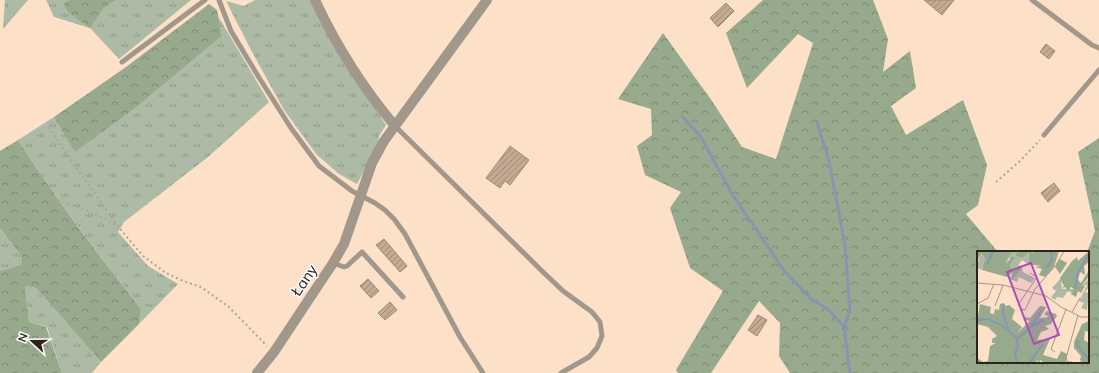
<svg xmlns="http://www.w3.org/2000/svg" width="1099" height="373" font-family="Mulish,sans-serif">
  <style>
    .grass { fill: url(#grass-tufts) }
    .forest { fill: url(#forest-crowns) }
    .lines { fill: none; stroke-linecap: round; stroke-linejoin: round }
    .stream { stroke: #8795b2; stroke-width: 3 }
    .building { fill: url(#building-hatch); stroke: #a18971 }
    .path { stroke: #b6a18d; stroke-width: 2; stroke-dasharray: 2 3; stroke-linecap: butt }
    .lane { stroke: #a1978b; stroke-width: 5 }
    .street { stroke: #a1978b; stroke-width: 10 }
    .labels { text-anchor: middle; dominant-baseline: central; stroke-width: 3; stroke-linejoin: round; paint-order: stroke }
    .street-label { font-size: 15px; fill: #2d231a; stroke: #fff }
    .inset-river { fill: none; stroke: #8795b2; stroke-width: 2 }
    .inset-road { fill: none; stroke: #a99582; stroke-width: 1 }
    .view { fill: #ac4cb4; fill-opacity: 0.15; stroke: #ac4cb4; stroke-width: 2 }
    .inset-edge { fill: none; stroke: #2d231a; stroke-width: 2 }
  </style>
  <defs>
    <pattern id="grass-tufts" width="24" height="20" patternUnits="userSpaceOnUse"><rect width="24" height="20" fill="#adbaa6"/><path d="M3 7l-1-3M5 7V3M7 7l1-3M15 17l-1-3M17 17v-4M19 17l1-3" fill="none" stroke="#8d9786"/></pattern>
    <pattern id="forest-crowns" width="20" height="18" patternUnits="userSpaceOnUse"><rect width="20" height="18" fill="#98aa8d"/><path d="M2 6a3 3 0 1 1 6 0M12 15a3 3 0 1 1 6 0" fill="none" stroke="#7c8a72"/></pattern>
    <pattern id="building-hatch" width="6" height="6" patternUnits="userSpaceOnUse"><rect width="6" height="6" fill="#c4aa92"/><path d="M-1 1l2-2M0 6l6-6M5 7l2-2" fill="none" stroke="#a08a76"/></pattern>
  </defs>
  <rect width="100%" height="100%" fill="#fce1c8"/>
  <g class="grass">
    <path d="M5 0H28L3 29Z"/>
    <path d="M46 0H69L63 4 90 27 103 9 116 0H191L119 59 90 28 54 17Z"/>
    <path d="M255 0H311L354 75 386 125 379 136 378 145 357 184 339 174 317 155 284 110 251 50 226 1 244 6Z"/>
    <path d="M218 16 269 102 208 157 124 222 118 232 148 266 178 284 139 324 141 309C98 253 56 199 18 140L54 117 76 151 133 110 222 36Z"/>
    <path d="M0 228 22 257V265L0 271Z"/>
    <path d="M25 286 36 288 101 362 92 373H62L47 327 29 322Z"/>
  </g>
  <g class="forest">
    <path d="M69 0H116L103 9 90 28 68 12 63 4Z"/>
    <path d="M763 0H873L888 39 883 72 910 51 916 88 891 106 906 135 963 100 987 165 978 205 966 214 998 252H978V362H1088V252H1087L1095 231 1078 152 1099 138V373H790L779 356 780 323 759 301 711 373H678L676 370 723 291 690 268 670 208 681 192 645 175 637 146 652 135 651 109 618 99 663 33 712 101 742 147 776 159 813 43 798 34 747 88 726 33Z"/>
    <path d="M209 4 217 10 222 36 133 110 75 152 54 117 126 67Z"/>
    <path d="M18 140C56 199 98 254 141 309L139 324 101 362 36 288 25 286 29 322 46 327 62 373H0V271L21 265 22 257 0 228V151Z"/>
  </g>
  <g class="lines">
    <g class="stream">
      <path d="M682 116 701 137 732 194 785 272 811 299 829 310 844 327 850 373"/>
      <path d="M817 122 829 161 845 245 850 311 844 327"/>
    </g>
  </g>
  <g class="building">
    <path d="M924 0H954L942 15Z"/>
    <path d="M726 3 734 11 718 27 710 18Z"/>
    <path d="M1046 44 1055 51 1049 59 1040 52Z"/>
    <path d="M510 146 529 160 510 185 505 181 500 188 486 178Z"/>
    <path d="M1054 183 1060 191 1048 202 1041 193Z"/>
    <path d="M384 239 407 266 400 272 376 245Z"/>
    <path d="M368 279 379 291 371 298 360 286Z"/>
    <path d="M390 302 397 310 385 320 378 313Z"/>
    <path d="M758 315 767 320 757 336 748 330Z"/>
  </g>
  <g class="lines">
    <g class="path">
      <path d="M48 127 116 224 143 256 166 273 183 281 201 287 229 307 267 346"/>
      <path d="M996 182 1020 161 1040 140"/>
      <path d="M0 185C23 193 47 196 69 204 86 209 102 218 118 226"/>
    </g>
    <g class="lane">
      <path d="M219 0 231 31 258 76 291 128 319 166 352 191 375 203 385 210 394 219 405 234 460 337 483 373"/>
      <path d="M1032 0 1092 45 1099 48"/>
      <path d="M122 62 205 0"/>
      <path d="M395 126 542 271 563 291 592 312 600 322 602 336 597 348 589 357 561 373"/>
      <path d="M1044 135 1099 70"/>
      <path d="M333 263 344 267 347 266 362 252 403 297"/>
    </g>
    <g class="street">
      <path d="M315 0C336 45 363 88 395 126"/>
      <path d="M257 373 274 352 333 263 344 244 372 163 384 141 487 0"/>
    </g>
  </g>
  <g class="labels">
    <g class="street-label">
      <text transform="translate(304 280) rotate(-56)">Łany</text>
    </g>
  </g>
  <g transform="translate(977 251)">
    <rect width="112" height="112" fill="#fce1c8"/>
    <path d="M36 0H44H40L38 7 42 4 46 7 52 1 51 13 45 9 37 20 33 14 38 8 32 7 30 12 29 10ZM3 3 8 7 5 19 0 17ZM45 17 46 21 58 27 54 32 42 26 40 31 36 29ZM84 27 85 38H97L95 42 91 40 86 47 80 46 78 49 74 46 79 40 75 37ZM112 28V36L108 41 112 42 110 59 104 57 107 52 102 50 110 34H105Z" fill="#adbaa6"/>
    <path d="M0 0H36L29 10 30 12 35 5 38 7 40 0H54L55 2 58 0H82L77 16 68 26 62 24 65 18 58 16 64 15 51 13 52 1 46 7 40 5 33 14 37 20 42 14 45 17 36 29 33 28 36 21 30 26 5 19 8 7 4 3 0 9ZM112 0V11L107 15 108 24 103 21 101 29 104 32 112 19 111 27 105 34 108 35 104 42 101 40 99 46 94 43 97 38 94 36 91 40 88 36 85 38 87 35 83 27 95 10 100 6 101 10ZM83 8 90 12 83 23 78 16ZM27 52 28 55 32 54 38 59 35 68 45 76 40 82 53 70 46 68 47 66 53 67 63 55 69 56 63 67 72 66 67 63 70 60 79 63 80 65 74 73 68 75 72 78 64 81 60 89 73 88 66 104 80 108 84 100 90 103 89 112H68L63 109 62 112 60 109 59 112H46L43 108 46 112H0V107L6 111 11 110 13 95 19 92H15V88L20 85 11 76 0 73 3 53 14 56 13 62 17 63 18 58 22 59 23 53ZM112 70V81L108 80 107 89 112 92V112H105L103 109 104 105 97 97V91L105 73Z" fill="#98aa8d"/>
    <path class="inset-river" d="M10 13 16 0M70 17 75 8 74 0M98 38 101 21 112 3M27 53 26 62 31 78M0 69 11 68 24 74 40 87 41 96 38 102 40 112M55 75 67 69M41 87 54 76 64 60M101 89 100 94 112 109M52 112 66 93"/>
    <path class="inset-road" d="M0 32 26 34 69 45 84 56 104 66H112M0 53 11 47 17 33M41 54 60 26 53 22M18 55 26 34M44 58 48 59 58 38 79 14 87 0M95 61 103 47M78 101 74 98 89 58M95 111H91L89 107 101 64"/>
    <path class="view" d="M54 12 82 84 57 93 30 21Z"/>
    <rect width="112" height="112" class="inset-edge"/>
  </g>
  <g transform="translate(32 341) rotate(291)" stroke="#ffffff" stroke-width="3" paint-order="stroke">
  <path d="M0-3L7 15L0 10L-7 15Z" fill="#2d231a"/>
  <text y="-6" font-size="11" font-weight="bold" text-anchor="middle" fill="#2d231a">N</text>
  </g>
</svg>
